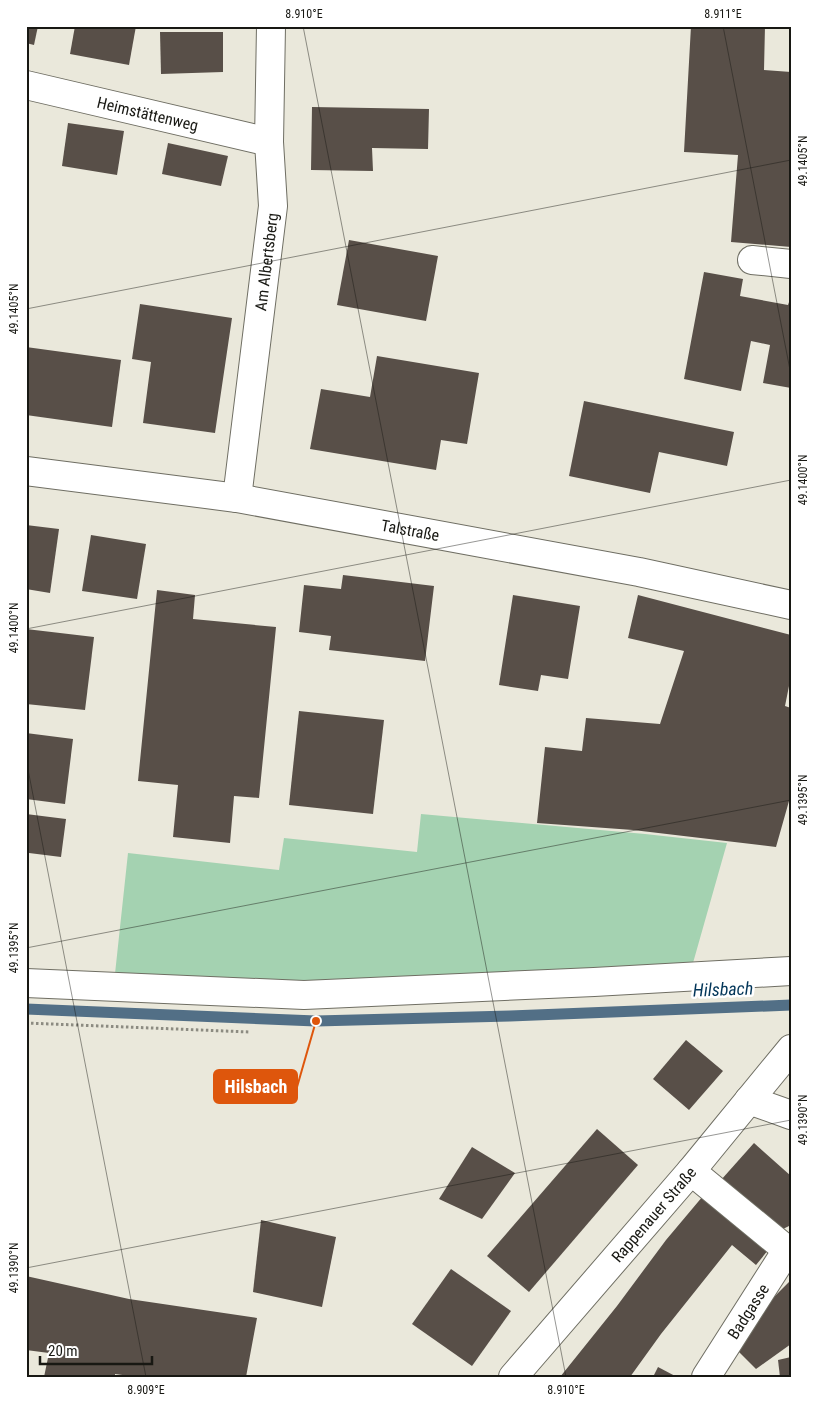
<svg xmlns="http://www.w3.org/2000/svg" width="817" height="1403" font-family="'Roboto Condensed',sans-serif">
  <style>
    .green { fill: #a4d2b1 }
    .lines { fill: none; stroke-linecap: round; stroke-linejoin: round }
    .stream { stroke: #526f86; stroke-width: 11 }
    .building { fill: #584f48 }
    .minor-casing { stroke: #6f6e63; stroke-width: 30 }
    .path { stroke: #8c8b81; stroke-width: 3; stroke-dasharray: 2.5 2.5; stroke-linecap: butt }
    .minor { stroke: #fff; stroke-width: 28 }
    .ticks { fill: none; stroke: #181813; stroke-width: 1; stroke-opacity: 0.45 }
    .labels { text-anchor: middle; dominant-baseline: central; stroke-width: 5; stroke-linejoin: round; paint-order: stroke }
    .street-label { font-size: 16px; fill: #181813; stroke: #fff }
    .water-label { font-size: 18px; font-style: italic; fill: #033659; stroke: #fff }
    .leader { fill: none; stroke: #de560c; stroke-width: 2 }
    .callout-dot { fill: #de560c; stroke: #fff; stroke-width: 2 }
    .callout { fill: #de560c; stroke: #de560c; stroke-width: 2 }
    .callout-label { font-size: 18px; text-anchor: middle; font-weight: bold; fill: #fff }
    .neatline { fill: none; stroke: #181813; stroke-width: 2 }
    .ticks-label { font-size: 12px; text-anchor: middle; fill: #181813 }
  </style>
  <rect width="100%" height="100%" fill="#eae8db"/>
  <path class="green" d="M421 814 645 834 727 843 691 970 304 988 114 983 128 853 279 870 284 838 417 852Z"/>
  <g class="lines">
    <path class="stream" d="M26 1009 316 1021 510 1016 791 1005"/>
  </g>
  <g class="building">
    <path d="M26 26H38L34 45 26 43Z"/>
    <path d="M75 26H136L129 65 70 54Z"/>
    <path d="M691 26H765L764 70 791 72V247L731 242 738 155 684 152Z"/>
    <path d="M160 32H223V72L161 74Z"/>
    <path d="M312 107 429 109 428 149 372 148 373 171 311 170Z"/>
    <path d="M68 123 124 131 117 175 62 166Z"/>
    <path d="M168 143 228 156 221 186 162 174Z"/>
    <path d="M349 240 438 256 426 321 337 305Z"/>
    <path d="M704 272 743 279 740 296 788 305 791 296V388L763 383 770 345 751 341 741 391 684 379Z"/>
    <path d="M140 304 232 318 215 433 143 423 151 362 132 359Z"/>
    <path d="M26 347 121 360 112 427 26 415Z"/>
    <path d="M377 356 479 373 467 444 441 440 436 470 310 449 321 389 370 397Z"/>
    <path d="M584 401 734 432 727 466 659 452 650 493 569 476Z"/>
    <path d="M26 525 59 529 50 593 26 589Z"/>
    <path d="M91 535 146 544 137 599 82 591Z"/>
    <path d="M343 575 434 586 425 661 329 650 331 636 299 632 304 585 341 589Z"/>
    <path d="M157 590 195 595 193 619 276 627 259 798 234 796 230 843 173 837 178 785 138 781Z"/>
    <path d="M513 595 580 606 568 679 541 675 538 691 499 685Z"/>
    <path d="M638 595 791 635V676L785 706 791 708V794L776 847 633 830 537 823 545 747 582 751 586 718 660 724 684 651 628 638Z"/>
    <path d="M26 629 94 637 85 710 26 704Z"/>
    <path d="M299 711 384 720 373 814 289 805Z"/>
    <path d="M26 733 73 739 65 804 26 799Z"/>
    <path d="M26 814 66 819 61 857 29 853 26 862Z"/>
    <path d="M686 1040 723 1071 689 1110 653 1079Z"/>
    <path d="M597 1129 638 1165 529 1292 487 1256Z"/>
    <path d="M754 1143 791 1176V1225L779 1231 721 1180Z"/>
    <path d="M472 1147 515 1173 482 1219 439 1199Z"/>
    <path d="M703 1196 769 1249 756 1265 732 1245 661 1334 630 1377H560L617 1306 666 1240Z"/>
    <path d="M261 1220 336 1237 322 1307 253 1292Z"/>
    <path d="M451 1269 511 1311 472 1366 412 1324Z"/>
    <path d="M26 1276 129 1299 257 1318 246 1377H137L115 1374V1377H44L49 1353 26 1350Z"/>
    <path d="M791 1280V1344L756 1369 732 1345 759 1312Z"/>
    <path d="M791 1357V1377H780L778 1360Z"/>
    <path d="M658 1367 677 1377H653Z"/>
  </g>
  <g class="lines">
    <defs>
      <g id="minor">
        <path id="s1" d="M26 85 269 142"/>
        <path d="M752 260 791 264"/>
        <path id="s2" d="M26 471 237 498 639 572 791 605"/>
        <path id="s3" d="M237 498 273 206 269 142 271 26"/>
        <path d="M26 983 304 995 594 982 791 971"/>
        <path d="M749 1100 791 1115"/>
        <path d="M691 1171 787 1250"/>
        <path id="s4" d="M513 1377 691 1171 791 1049"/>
        <path id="s5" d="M706 1377 787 1250 791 1248"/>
      </g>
    </defs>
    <use href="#minor" class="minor-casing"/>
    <path class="path" d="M26 1023 250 1032"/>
    <use href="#minor" class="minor"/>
  </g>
  <path class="ticks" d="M303 26 566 1377M723 26 791 375M26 309 791 160M26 629 791 480M26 759 146 1377M26 948 791 800M26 1268 791 1120"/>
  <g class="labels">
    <g class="street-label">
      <text stroke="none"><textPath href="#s1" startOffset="125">Heimstättenweg</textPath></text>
      <text stroke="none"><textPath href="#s3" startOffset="238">Am Albertsberg</textPath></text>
      <text stroke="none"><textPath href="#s2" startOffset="389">Talstraße</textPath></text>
      <text stroke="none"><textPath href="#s4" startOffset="215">Rappenauer Straße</textPath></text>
      <text stroke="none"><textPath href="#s5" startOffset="78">Badgasse</textPath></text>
    </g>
    <g class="water-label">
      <text transform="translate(723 989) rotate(-2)">Hilsbach</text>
    </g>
  </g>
  <path class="leader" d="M316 1021L297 1087"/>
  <circle class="callout-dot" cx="316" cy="1021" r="5"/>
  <rect class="callout" x="214" y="1070" width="83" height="33" rx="5"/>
  <g class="callout-label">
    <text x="256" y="1093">Hilsbach</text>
  </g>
  <rect width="817" height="1403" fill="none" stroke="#ffffff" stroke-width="55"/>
  <path d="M40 1356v8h112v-8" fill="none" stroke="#181813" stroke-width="2.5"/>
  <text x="48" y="1356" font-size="15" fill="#181813" stroke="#ffffff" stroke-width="4" paint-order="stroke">20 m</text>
  <rect x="28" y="28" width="762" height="1348" class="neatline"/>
  <g class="ticks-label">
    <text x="304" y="18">8.910°E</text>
    <text x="723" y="18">8.911°E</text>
    <text transform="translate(803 161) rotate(-90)" y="4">49.1405°N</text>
    <text transform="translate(14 309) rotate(-90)" y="4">49.1405°N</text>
    <text transform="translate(803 480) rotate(-90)" y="4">49.1400°N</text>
    <text transform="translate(14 628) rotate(-90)" y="4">49.1400°N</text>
    <text transform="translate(803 800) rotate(-90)" y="4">49.1395°N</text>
    <text transform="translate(14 948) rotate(-90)" y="4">49.1395°N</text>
    <text transform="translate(803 1120) rotate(-90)" y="4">49.1390°N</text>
    <text transform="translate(14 1268) rotate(-90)" y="4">49.1390°N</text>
    <text x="146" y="1394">8.909°E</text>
    <text x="566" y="1394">8.910°E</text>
  </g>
</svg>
